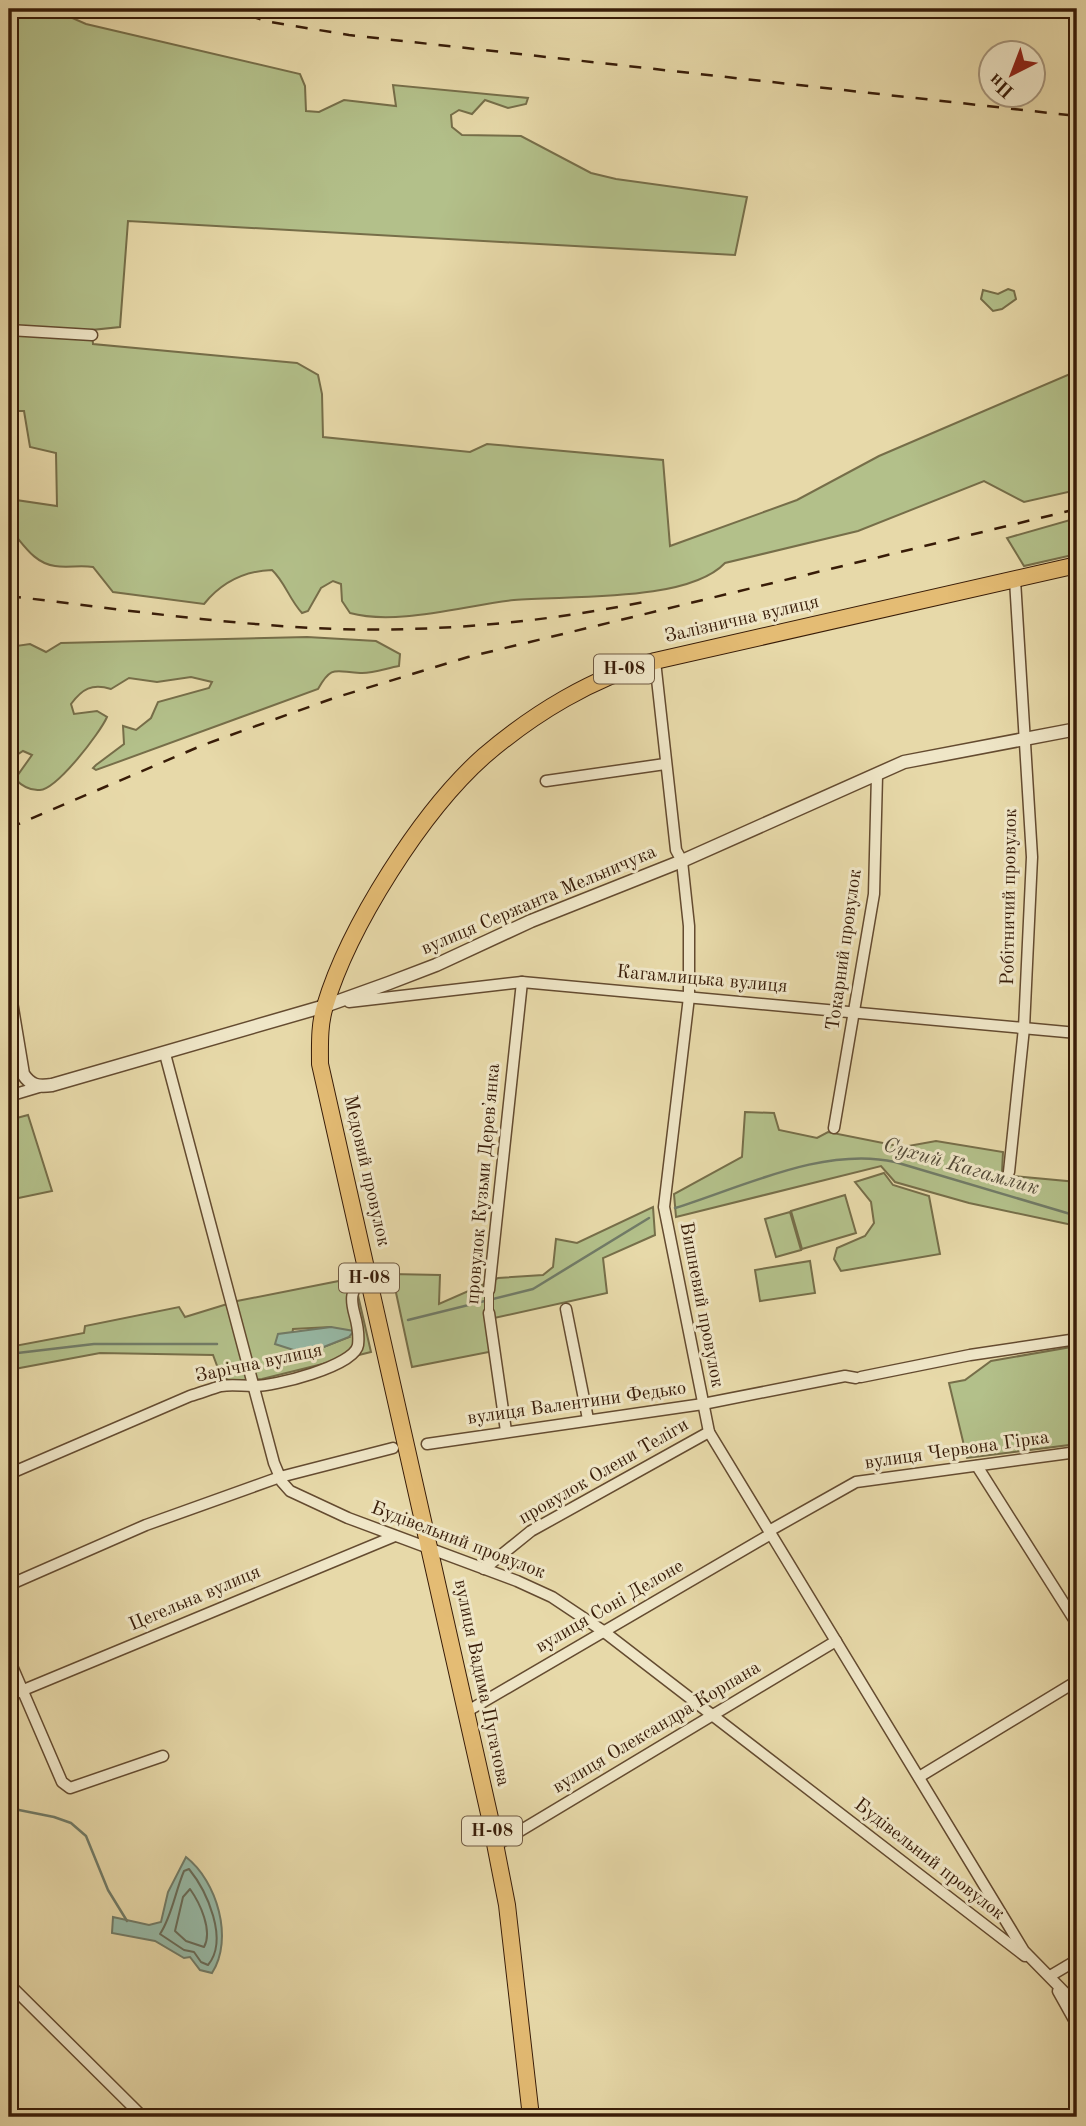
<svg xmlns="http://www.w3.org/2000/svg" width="1086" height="2126" font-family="'Old Standard TT',serif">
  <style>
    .green { fill: #b3c08a; stroke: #766e49; stroke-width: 2; fill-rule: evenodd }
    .water { fill: #97baa7; stroke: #717b67; stroke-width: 2 }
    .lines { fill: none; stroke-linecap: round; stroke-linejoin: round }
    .shore { stroke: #686b58; stroke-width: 2 }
    .stream { stroke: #717b67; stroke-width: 2.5 }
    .pedestrian-casing { stroke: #644b30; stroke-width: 10 }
    .minor-casing { stroke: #644b30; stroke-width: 13 }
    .tertiary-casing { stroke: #644b30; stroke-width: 15 }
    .primary-casing { stroke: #381c08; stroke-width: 18 }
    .pedestrian { stroke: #efe6c7; stroke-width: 8 }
    .minor { stroke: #efe6c7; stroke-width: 10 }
    .tertiary { stroke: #efe6c7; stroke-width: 12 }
    .primary { stroke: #e4bc74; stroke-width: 16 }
    .rail { stroke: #381c08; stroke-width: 2.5; stroke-dasharray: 12 12; stroke-linecap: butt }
    .labels { text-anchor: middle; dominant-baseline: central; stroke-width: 6; stroke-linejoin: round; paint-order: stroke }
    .shield { fill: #efe6c7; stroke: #6f5941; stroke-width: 2 }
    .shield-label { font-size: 18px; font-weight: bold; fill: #381c08 }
    .street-label { font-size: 19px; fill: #381c08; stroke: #efe6c7 }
    .water-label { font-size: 21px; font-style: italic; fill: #544b38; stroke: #efe6c7 }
  </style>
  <rect width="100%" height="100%" fill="#e7d9a9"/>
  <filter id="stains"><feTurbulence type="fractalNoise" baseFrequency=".00286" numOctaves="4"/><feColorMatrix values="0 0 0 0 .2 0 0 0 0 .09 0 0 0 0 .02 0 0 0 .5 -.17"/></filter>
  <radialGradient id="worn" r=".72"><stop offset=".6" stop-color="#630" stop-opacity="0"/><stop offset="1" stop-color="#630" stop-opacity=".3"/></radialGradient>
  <g class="green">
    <path d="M9 9H52L86 24 300 74 305 86 306 111 319 112 344 100 396 106 393 85 528 98 526 104 508 108 485 100 472 114 459 110 451 115 452 127 462 135 521 136 591 173 616 179 747 197 735 255 128 221 120 327 92 330 93 344 297 363 318 375 322 394 323 437 470 452 487 444 663 460 670 546 797 500 879 456 1077 371V490L1024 502 984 481 858 531 725 563C687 603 567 595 514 600 466 605 397 626 350 613L342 601 341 584 333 581 321 588 308 611 302 613C289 599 285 582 272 570 244 571 221 583 204 604L113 592 93 567C80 565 67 568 55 566 33 563 23 543 9 528V499L57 506 56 453 30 447 24 411H9Z"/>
    <path d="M1008 289 1014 291 1016 299 1002 309 993 311 981 299 983 290 998 294Z"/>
    <path d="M1077 518V554L1024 566 1007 538Z"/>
    <path d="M307 637 376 641 400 654 399 666C387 668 372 674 360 673 336 672 332 664 318 689L96 770 93 768 96 765 124 744 123 726 136 730 151 718 158 702 209 688 212 682 191 677 157 682 129 678 111 689C92 683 82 689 71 704L74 714 97 711 107 717C100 733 57 789 40 790 30 791 22 786 15 779L32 755 23 751 9 760V647L30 644 46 652 61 643Z"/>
    <path d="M745 1112 774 1113 779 1130 817 1138 828 1132 903 1147 936 1141 1003 1152 1002 1172 1012 1176 1077 1182V1226L969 1203 895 1182 881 1166 676 1217 674 1194 742 1157Z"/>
    <path d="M28 1115 52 1191 9 1200V1120Z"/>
    <path d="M884 1173 893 1185 929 1196 940 1254 841 1271 834 1259 837 1248 865 1236 874 1223 871 1202 855 1182Z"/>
    <path d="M845 1195 856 1233 802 1249 791 1211Z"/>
    <path d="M653 1207 655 1235 603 1258 607 1293 494 1318 499 1350 412 1367 392 1274 440 1275 439 1304 498 1278 543 1275 553 1267 556 1239 577 1243Z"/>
    <path d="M790 1212 801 1250 776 1257 765 1219Z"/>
    <path d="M810 1261 815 1293 760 1301 755 1270Z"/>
    <path d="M354 1278 371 1352 262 1379 230 1382 219 1371 213 1355 100 1353 9 1370V1347L84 1333 85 1326 179 1307 185 1317 237 1301ZM331 1327 349 1337 306 1354 290 1347 293 1329Z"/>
    <path d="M1077 1346V1444L967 1458 949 1383 965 1380 991 1361Z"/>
  </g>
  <g class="water">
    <path d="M331 1327 354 1331 349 1337 306 1354 275 1344 278 1334Z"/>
    <path d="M186 1857C217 1881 234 1939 212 1973L200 1970 190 1957 184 1958 155 1941 112 1933 113 1917 149 1925 161 1922 168 1892Z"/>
  </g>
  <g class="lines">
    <g class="shore">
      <path d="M189 1869C207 1891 229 1940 208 1965L201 1962 194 1952 184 1950 160 1934C172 1916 175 1892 184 1871Z"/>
      <path d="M190 1889C200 1903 213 1931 204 1947L186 1941 175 1931 183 1897Z"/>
    </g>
    <g class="stream">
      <path d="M675 1208C743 1187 824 1146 895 1162L1077 1216"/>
      <path d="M408 1320 533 1289 649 1218"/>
      <path d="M9 1354 94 1344H217"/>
      <path d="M9 1808 54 1817 71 1823 86 1836 108 1890 127 1921"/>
    </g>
    <defs>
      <path id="pedestrian" d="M489 1313V1290"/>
      <g id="minor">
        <path d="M9 330 92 335"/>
        <path d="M655 661 676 850 682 861 689 926V997L664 1207 709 1432 1024 1951 1077 2005"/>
        <path d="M546 781 665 764"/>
        <path d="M349 1002 522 982 1077 1033"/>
        <path d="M165 1054 274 1463 282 1482 290 1491 348 1518 517 1581 552 1597 603 1631 1025 1956"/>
        <path d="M9 1096 39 1087"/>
        <path d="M834 1128 874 894 877 775"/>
        <path d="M1009 1172 1024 1028 1032 857 1015 580"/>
        <path d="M489 1290 522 982"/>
        <path d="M566 1309 588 1419"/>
        <path d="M489 1313 506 1431"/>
        <path d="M861 1377 970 1355 1077 1339"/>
        <path d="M427 1444 703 1404 845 1376 856 1378"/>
        <path d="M977 1466 1077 1624"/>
        <path d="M9 1474 190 1396C200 1393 211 1389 221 1386 233 1384 241 1386 253 1386 273 1387 355 1366 358 1345 362 1311 337 1302 367 1272"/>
        <path d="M769 1531 856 1482 1077 1452"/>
        <path d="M484 1569 531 1531 709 1432"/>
        <path d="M9 1585 146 1525 280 1477 393 1448"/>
        <path d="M9 1659 62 1782 70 1788 163 1756"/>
        <path d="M9 1696 395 1536"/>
        <path d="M466 1712 771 1534"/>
        <path d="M919 1777 1077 1681"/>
        <path d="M495 1846 836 1641"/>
        <path d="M1050 1976 1077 1960"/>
        <path d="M9 1984 143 2117"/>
        <path d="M1058 1991 1077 2025"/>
      </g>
      <path id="tertiary" d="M9 990 23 1074C31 1086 38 1087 52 1085L325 1006 389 983 436 965 531 921 682 861 904 762 1077 729"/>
      <path id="primary" d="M531 2117 507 1905 490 1818 320 1064C320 1045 319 1025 325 1006 349 926 422 811 484 756 533 714 593 677 655 661L1077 565"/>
    </defs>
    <use href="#pedestrian" class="pedestrian-casing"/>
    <use href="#minor" class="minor-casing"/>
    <use href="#tertiary" class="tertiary-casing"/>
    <use href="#primary" class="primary-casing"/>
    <use href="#pedestrian" class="pedestrian"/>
    <use href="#minor" class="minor"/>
    <use href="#tertiary" class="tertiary"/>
    <use href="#primary" class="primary"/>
    <g class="rail">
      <path d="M226 9 270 22 349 35 1077 116"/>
      <path d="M9 596C118 609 227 625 337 629 442 632 546 622 649 601"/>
      <path d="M9 828 203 745 334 698 468 657 1077 509"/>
    </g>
  </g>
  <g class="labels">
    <g class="shield">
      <rect x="594" y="654.5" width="60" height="29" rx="5"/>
      <rect x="339" y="1263.5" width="60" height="29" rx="5"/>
      <rect x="462" y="1816.5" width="60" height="29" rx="5"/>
    </g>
    <g class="shield-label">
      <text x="624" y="669">Н-08</text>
      <text x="369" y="1278">Н-08</text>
      <text x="492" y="1831">Н-08</text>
    </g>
    <g class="street-label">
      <text transform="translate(742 620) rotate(-13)">Залізнична вулиця</text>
      <text transform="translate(1010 897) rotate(-89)">Робітничий провулок</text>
      <text transform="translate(539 901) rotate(-23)">вулиця Сержанта Мельничука</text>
      <text transform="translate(845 950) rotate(-82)">Токарний провулок</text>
      <text transform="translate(702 980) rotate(5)">Кагамлицька вулиця</text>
      <text transform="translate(366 1171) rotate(77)">Медовий провулок</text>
      <text transform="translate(484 1184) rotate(-85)">провулок Кузьми Деревʼянка</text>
      <text transform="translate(701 1305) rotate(79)">Вишневий провулок</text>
      <text transform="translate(259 1364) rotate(-12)">Зарічна вулиця</text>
      <text transform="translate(577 1404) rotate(-8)">вулиця Валентини Федько</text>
      <text transform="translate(957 1451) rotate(-8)">вулиця Червона Гірка</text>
      <text transform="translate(604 1472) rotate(-30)">провулок Олени Теліги</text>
      <text transform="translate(458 1541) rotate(21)">Будівельний провулок</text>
      <text transform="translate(195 1599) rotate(-23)">Цегельна вулиця</text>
      <text transform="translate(610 1607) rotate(-30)">вулиця Соні Делоне</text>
      <text transform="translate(481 1683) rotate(78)">вулиця Вадима Пугачова</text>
      <text transform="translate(657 1728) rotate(-31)">вулиця Олександра Корпана</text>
      <text transform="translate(929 1860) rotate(38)">Будівельний провулок</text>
    </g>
    <g class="water-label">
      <text transform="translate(961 1167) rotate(16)">Сухий Кагамлик</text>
    </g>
  </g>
  <rect width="1086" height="2126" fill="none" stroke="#e7d9a9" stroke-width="35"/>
  <rect x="10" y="10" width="1065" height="2105" fill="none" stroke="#381c08" stroke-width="3.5"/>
  <rect x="18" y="18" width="1051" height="2091" fill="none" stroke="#381c08" stroke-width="2"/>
  <g transform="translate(1012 74) rotate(222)"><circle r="33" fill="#efe6c7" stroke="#a6957b" stroke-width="2"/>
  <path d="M0-5L12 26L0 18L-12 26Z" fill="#8f2418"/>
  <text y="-10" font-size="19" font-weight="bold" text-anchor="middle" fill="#381c08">Пн</text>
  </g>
  <rect width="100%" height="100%" filter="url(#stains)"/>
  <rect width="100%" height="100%" fill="url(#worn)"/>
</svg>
